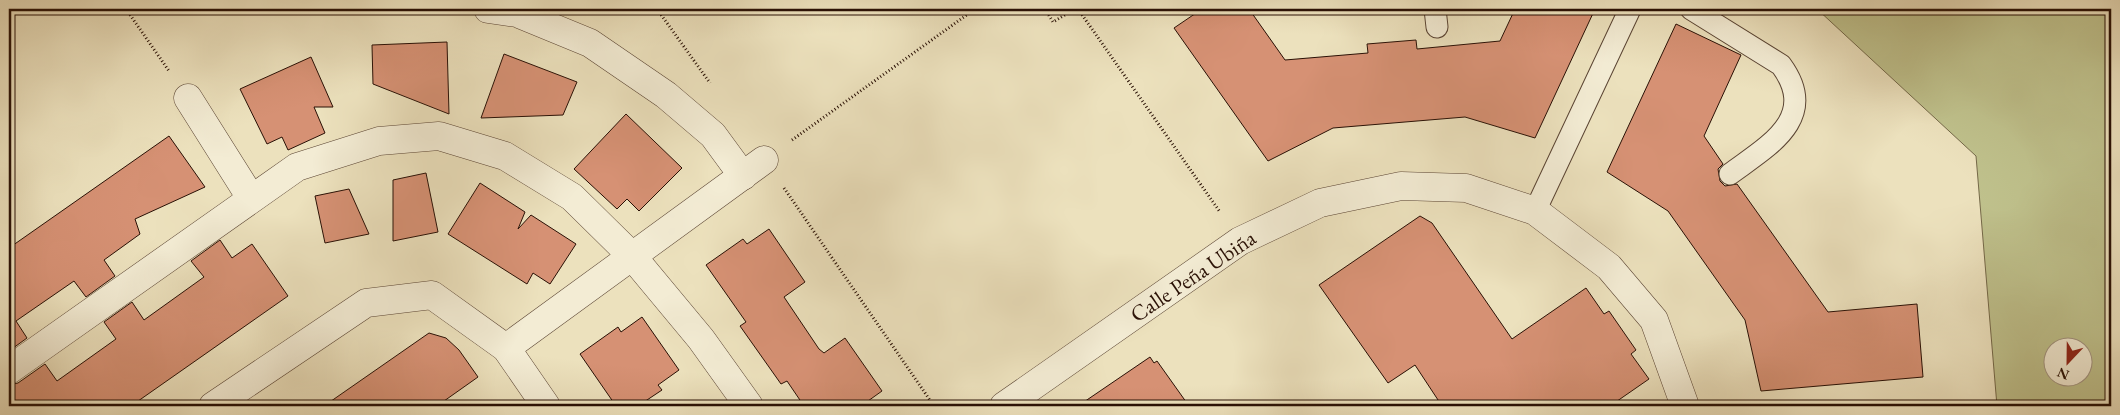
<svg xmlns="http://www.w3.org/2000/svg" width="2120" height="415" font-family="'EB Garamond',serif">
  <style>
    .green { fill: #bfc18c; stroke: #746848; fill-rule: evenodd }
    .building { fill: #d69174; stroke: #291005 }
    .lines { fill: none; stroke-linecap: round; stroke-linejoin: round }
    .lane-casing { stroke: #5a4433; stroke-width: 23 }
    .street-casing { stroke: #5a4433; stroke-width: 29 }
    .path { stroke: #291005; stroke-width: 3; stroke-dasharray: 1 2.5; stroke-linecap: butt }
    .lane { stroke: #f3ecd4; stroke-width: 21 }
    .street { stroke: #f3ecd4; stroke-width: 28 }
    .labels { text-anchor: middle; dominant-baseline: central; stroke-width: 4; stroke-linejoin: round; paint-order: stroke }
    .street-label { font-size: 22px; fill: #291005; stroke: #f3ecd4 }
  </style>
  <rect width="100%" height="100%" fill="#ece1bd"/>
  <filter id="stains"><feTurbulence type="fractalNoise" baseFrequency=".004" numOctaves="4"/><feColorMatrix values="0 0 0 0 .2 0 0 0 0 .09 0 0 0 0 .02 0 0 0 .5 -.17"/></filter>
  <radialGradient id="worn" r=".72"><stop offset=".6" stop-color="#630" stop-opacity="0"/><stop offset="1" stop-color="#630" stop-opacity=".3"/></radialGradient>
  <path class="green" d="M1817 9H2111V406H1997L1976 156ZM2052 348H2082V378H2052Z"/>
  <g class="building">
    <path d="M1202 9H1249L1285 60 1368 53 1367 44 1416 40 1417 49 1500 41 1515 9H1595L1535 138 1465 117 1333 128 1268 161 1174 28Z"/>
    <path d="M1676 24 1741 55 1704 136 1723 164 1718 169 1720 181 1725 186 1737 184 1828 312 1917 304 1923 377 1761 391 1745 320 1668 211 1607 172Z"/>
    <path d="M447 42 449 114 373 84 372 45Z"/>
    <path d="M504 54 577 82 563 115 481 118Z"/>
    <path d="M311 57 333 107H314L325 133 288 150 282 137 267 144 240 89Z"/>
    <path d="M626 114 682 168 639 211 627 199 617 209 574 169Z"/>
    <path d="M169 136 205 187 135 219 140 234 104 260 115 276 86 297 74 281 16 321 27 338 9 351V248Z"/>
    <path d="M426 173 438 232 393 241V180Z"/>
    <path d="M480 183 525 212 518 229 531 215 576 244 550 284 533 273 527 284 448 234Z"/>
    <path d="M349 189 369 234 325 243 315 196Z"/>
    <path d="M1420 216 1432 223 1512 339 1586 288 1604 314 1609 311 1636 350 1631 354 1649 379 1610 406H1442L1415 365 1388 383 1319 285Z"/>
    <path d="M769 229 805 282 784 297 819 349 824 353 845 338 882 391 861 406H804L787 381 781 384 740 326 746 322 706 265 743 239 747 244Z"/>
    <path d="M220 240 232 258 252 244 288 296 131 406H9V385L18 383 45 364 57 381 116 339 104 322 132 302 144 320 204 277 191 261Z"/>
    <path d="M642 317 679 370 658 385 662 390 638 406H616L580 354 618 327 621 332Z"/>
    <path d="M429 333 446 338 459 350 478 377 437 406H324Z"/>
    <path d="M1150 357 1154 363 1157 361 1189 406H1078Z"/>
  </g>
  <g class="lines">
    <defs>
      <g id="lane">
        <path d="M1435 9 1437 27"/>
        <path d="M1691 9 1781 65C1820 118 1768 146 1730 174"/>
        <path d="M1535 211 1630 9"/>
      </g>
      <g id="street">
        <path d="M488 9 517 13 590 43 666 95 713 135 743 176"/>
        <path d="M188 98 251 198"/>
        <path d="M506 348 764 160"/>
        <path d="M9 370 297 167 379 141 439 136 505 156 572 197 632 256 701 339 749 406"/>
        <path d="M213 406 366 303 432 295 506 348 546 406"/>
        <path d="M1004 406 1240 241 1320 203 1401 186 1466 188 1535 211 1609 267 1654 320 1685 406"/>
      </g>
    </defs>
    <use href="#lane" class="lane-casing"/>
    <use href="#street" class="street-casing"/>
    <g class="path">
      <path d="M126 9 169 71"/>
      <path d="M657 9 710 83"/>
      <path d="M1045 9 1053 22 1075 9"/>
      <path d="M1078 9 1220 212"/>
      <path d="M792 140 975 9"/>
      <path d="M784 188 934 406"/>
    </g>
    <use href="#lane" class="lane"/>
    <use href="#street" class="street"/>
  </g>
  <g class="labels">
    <g class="street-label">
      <text transform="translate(1193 276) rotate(-34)">Calle Peña Ubiña</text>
    </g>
  </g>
  <rect width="2120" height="415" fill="none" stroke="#ece1bd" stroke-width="30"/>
  <rect x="10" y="10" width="2100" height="395" fill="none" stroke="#291005" stroke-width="2.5"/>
  <rect x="15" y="15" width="2090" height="385" fill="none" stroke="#291005"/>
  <g transform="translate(2068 362) rotate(202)"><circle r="24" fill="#f3ecd4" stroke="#a29481"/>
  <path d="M0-4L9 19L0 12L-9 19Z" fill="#8f2418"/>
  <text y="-8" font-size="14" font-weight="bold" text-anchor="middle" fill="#291005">N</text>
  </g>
  <rect width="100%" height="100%" filter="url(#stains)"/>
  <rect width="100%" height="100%" fill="url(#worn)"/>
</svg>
